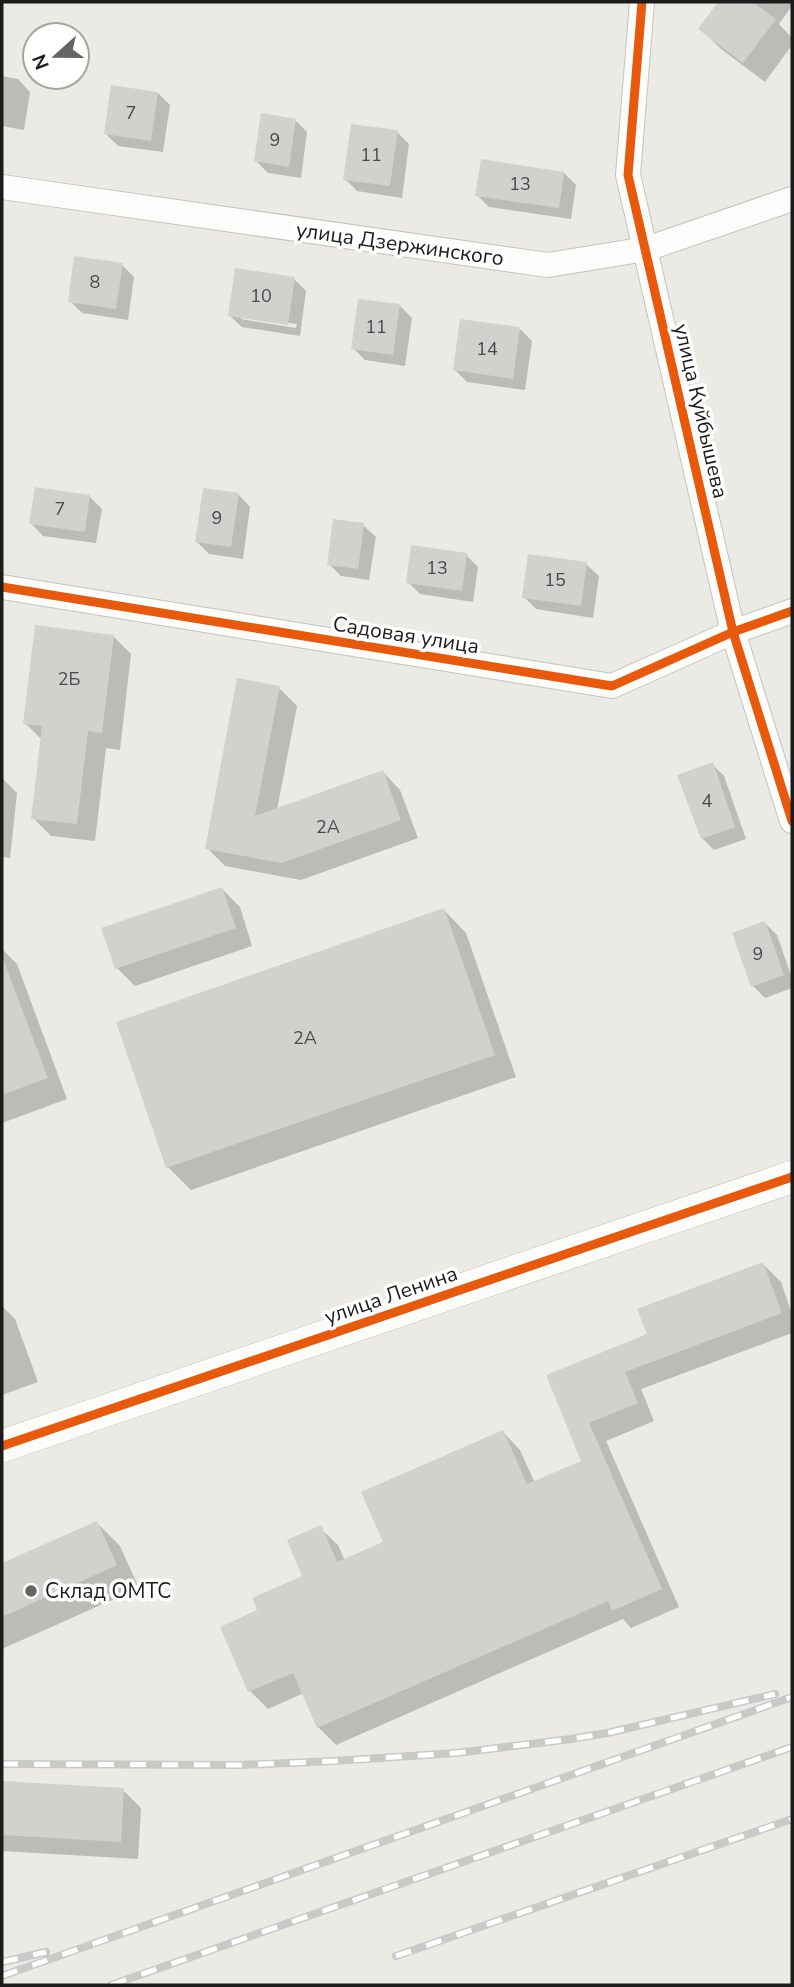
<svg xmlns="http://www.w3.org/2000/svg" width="794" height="1987" font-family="'Nunito Sans',sans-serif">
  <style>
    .shadow { fill: #0003; fill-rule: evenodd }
    .building { fill: #d3d1cd }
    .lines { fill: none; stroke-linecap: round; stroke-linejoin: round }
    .minor-casing { stroke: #c3c3c0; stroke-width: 26 }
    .tertiary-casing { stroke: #c3c3c0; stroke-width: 33 }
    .minor { stroke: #fcfcfb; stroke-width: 24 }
    .tertiary { stroke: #fcfcfb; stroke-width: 32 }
    .rail-casing { stroke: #c9c9c8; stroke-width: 8 }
    .rail { stroke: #fff; stroke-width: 5; stroke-dasharray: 16; stroke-linecap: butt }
    .cycleway-casing { stroke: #fff; stroke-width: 13 }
    .cycleway { stroke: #e8590c; stroke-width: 9 }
    .poi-dot { fill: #646462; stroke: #fff; stroke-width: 2.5 }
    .labels { text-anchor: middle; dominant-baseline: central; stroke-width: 7; stroke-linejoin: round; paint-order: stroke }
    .number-label { font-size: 18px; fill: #4a4948 }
    .street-label { font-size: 21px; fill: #1c1c1c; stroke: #fff }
    .poi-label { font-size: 21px; fill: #1c1c1c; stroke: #fff; text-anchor: start }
  </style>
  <rect width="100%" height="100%" fill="#ebeae4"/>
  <g class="shadow">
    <path d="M721 2H792V6L779 24 792 38V45L765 82 721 49 701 29Z"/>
    <path d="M2 76 18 79 30 92 24 130 2 126Z"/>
    <path d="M158 93 170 105 163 152 118 146 106 134Z"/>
    <path d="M295 120 307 132 301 178 268 173 256 161Z"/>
    <path d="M397 132 409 144 402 198 357 191 345 179Z"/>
    <path d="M564 173 576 185 571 219 489 207 477 195Z"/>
    <path d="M122 265 134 277 128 320 82 313 70 301Z"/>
    <path d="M294 279 306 291 300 336 242 327 229 315ZM241 316 297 324 296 328 241 319Z"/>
    <path d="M400 306 412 318 405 366 365 360 353 348Z"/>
    <path d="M520 329 532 341 525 390 467 382 455 370Z"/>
    <path d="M238 494 250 507 243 559 209 554 197 542Z"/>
    <path d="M89 496 102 509 96 543 43 536 31 523Z"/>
    <path d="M363 525 376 537 369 580 341 576 329 564Z"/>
    <path d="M466 555 478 567 473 602 420 594 408 582Z"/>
    <path d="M586 564 599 576 593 618 536 609 524 597Z"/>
    <path d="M113 636 131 654 120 750 106 748 95 841 51 836 33 818 42 740 25 723Z"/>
    <path d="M279 688 297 706 277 810 383 772 400 790 418 838 301 880 225 866 207 848Z"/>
    <path d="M712 764 724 776 746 839 714 850 702 838Z"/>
    <path d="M2 778 17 793 10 858 2 857Z"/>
    <path d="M222 889 240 907 252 946 135 986 117 968Z"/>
    <path d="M444 910 466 933 516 1077 191 1190 168 1167Z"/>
    <path d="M765 923 777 935 792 978V988L765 998 753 986Z"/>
    <path d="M2 949 17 964 67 1099 2 1123Z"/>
    <path d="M763 1264 781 1282 792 1314V1333L641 1389 654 1421 606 1441 679 1607 631 1628 623 1619 336 1745 318 1727 304 1693 268 1709 250 1691 260 1611 305 1577 320 1528 338 1545 345 1561 386 1543 503 1432 520 1450 535 1483 583 1462 548 1376 649 1335Z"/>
    <path d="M2 1306 15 1319 38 1382 2 1395Z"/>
    <path d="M97 1523 120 1546 139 1588 2 1649V1565Z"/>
    <path d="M2 1783 123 1790 141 1808 138 1859 2 1851Z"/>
  </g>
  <g class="building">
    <path d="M718 2H753L776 19 743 63 698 29Z"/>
    <path d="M111 85 158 92 151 141 104 134Z"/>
    <path d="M261 113 296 119 289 167 254 161Z"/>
    <path d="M351 124 398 130 390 186 343 180Z"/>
    <path d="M481 159 564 172 559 208 475 196Z"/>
    <path d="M74 256 123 263 116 309 68 302Z"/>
    <path d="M235 268 295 277 288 325 228 316Z"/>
    <path d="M358 299 400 304 393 355 351 349Z"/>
    <path d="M460 319 520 327 513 379 453 370Z"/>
    <path d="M35 487 90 495 85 532 29 524Z"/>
    <path d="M203 488 239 493 231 547 195 542Z"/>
    <path d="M333 519 364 523 358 569 327 565Z"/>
    <path d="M411 545 467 553 462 591 406 583Z"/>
    <path d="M528 554 587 562 581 606 522 598Z"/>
    <path d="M35 625 114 635 102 733 88 731 77 824 31 819 42 726 23 724Z"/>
    <path d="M237 678 280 686 255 816 383 770 401 820 282 863 205 849Z"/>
    <path d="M713 762 735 827 701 839 677 775Z"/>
    <path d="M222 887 236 928 115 969 101 928Z"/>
    <path d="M444 908 495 1055 166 1168 116 1022Z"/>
    <path d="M765 921 784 975 751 987 732 933Z"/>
    <path d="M4 961 48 1078 2 1095V962Z"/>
    <path d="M763 1262 782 1313 625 1372 638 1403 589 1423 662 1589 612 1611 608 1601 317 1728 293 1673 248 1692 220 1627 257 1610 252 1598 302 1576 287 1540 321 1525 337 1562 383 1542 361 1492 503 1430 527 1484 581 1461 546 1375 647 1334 637 1309Z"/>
    <path d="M97 1521 117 1565 2 1617V1563Z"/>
    <path d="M2 1781 124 1788 121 1842 2 1835Z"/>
  </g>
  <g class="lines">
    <defs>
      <g id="minor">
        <path d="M642 2 628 175 733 632 792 821"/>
        <path d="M2 187 548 265 646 249 792 199"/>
        <path d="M2 587 612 686 733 632 792 611"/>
      </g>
      <path id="tertiary" d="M2 1446 792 1177"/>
    </defs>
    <use href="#minor" class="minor-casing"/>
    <use href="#tertiary" class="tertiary-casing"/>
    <use href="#minor" class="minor"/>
    <use href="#tertiary" class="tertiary"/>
    <defs>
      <g id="rail">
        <path d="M2 1764 241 1765 334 1761 456 1753 571 1739 607 1733 775 1694"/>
        <path d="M396 1956 792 1819"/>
        <path d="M2 1962 46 1952"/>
        <path d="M2 1976 792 1697"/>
        <path d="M111 1985 792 1747"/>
      </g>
    </defs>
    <use href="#rail" class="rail-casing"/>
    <use href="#rail" class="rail"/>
    <defs>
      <g id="cycleway">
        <path d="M642 2 628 175 733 632 792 821"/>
        <path d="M2 587 612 686 733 632 792 611"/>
        <path d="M2 1446 792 1177"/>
      </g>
    </defs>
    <use href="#cycleway" class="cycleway-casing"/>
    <use href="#cycleway" class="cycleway"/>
  </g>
  <circle class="poi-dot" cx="31" cy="1591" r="7"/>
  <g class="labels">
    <g class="number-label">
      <text x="131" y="113">7</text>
      <text x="275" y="140">9</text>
      <text x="371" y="155">11</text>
      <text x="520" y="184">13</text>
      <text x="95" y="282">8</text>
      <text x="261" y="296">10</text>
      <text x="376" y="327">11</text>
      <text x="487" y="349">14</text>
      <text x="60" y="509">7</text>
      <text x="217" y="518">9</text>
      <text x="437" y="568">13</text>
      <text x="555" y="580">15</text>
      <text x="69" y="679">2Б</text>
      <text x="707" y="801">4</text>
      <text x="328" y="827">2А</text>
      <text x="758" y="954">9</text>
      <text x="305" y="1038">2А</text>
    </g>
    <g class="street-label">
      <text transform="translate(400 244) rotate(8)">улица Дзержинского</text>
      <text transform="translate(701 411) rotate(77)">улица Куйбышева</text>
      <text transform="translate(406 635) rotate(9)">Садовая улица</text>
      <text transform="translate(391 1295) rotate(-19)">улица Ленина</text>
    </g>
    <g class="poi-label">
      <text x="45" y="1591">Склад ОМТС</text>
    </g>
  </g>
  <rect width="794" height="1987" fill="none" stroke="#1c1c1c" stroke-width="7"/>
  <g transform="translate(56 56) rotate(249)"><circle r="33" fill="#ffffff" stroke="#a4a4a4" stroke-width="2"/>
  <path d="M0-5L12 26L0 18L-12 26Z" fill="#646462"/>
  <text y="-10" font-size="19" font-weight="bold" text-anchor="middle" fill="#1c1c1c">N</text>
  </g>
</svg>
